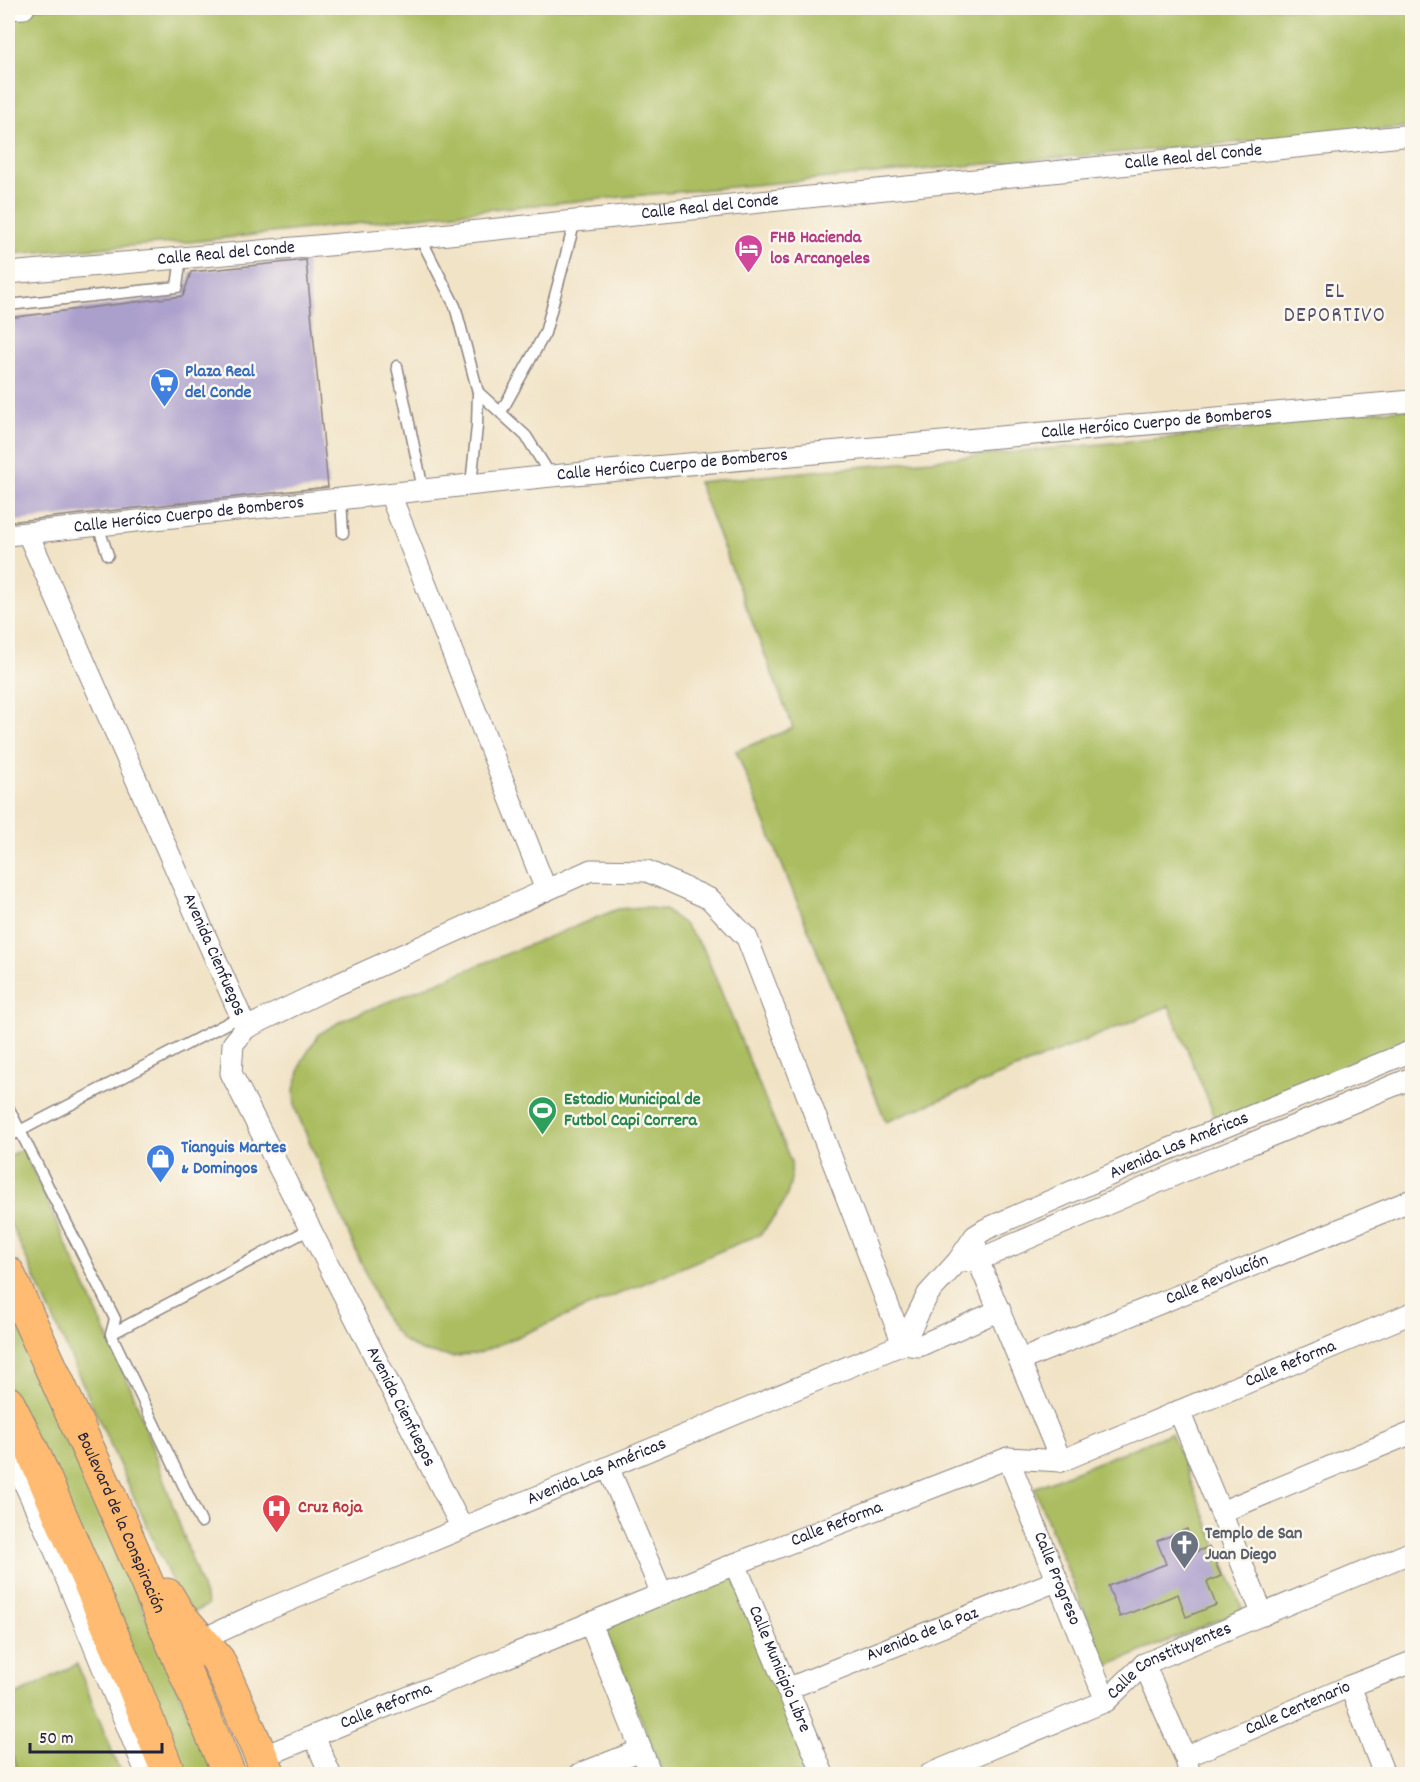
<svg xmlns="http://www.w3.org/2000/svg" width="1420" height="1782" font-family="Dekko,sans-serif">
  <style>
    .green { fill: #abbd60; stroke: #66704e; stroke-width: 1.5 }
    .building { fill: #ab9fcc }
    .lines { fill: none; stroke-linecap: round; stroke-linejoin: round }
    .service-casing { stroke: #8a8280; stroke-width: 13 }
    .minor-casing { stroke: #8a8280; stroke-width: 23 }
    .tertiary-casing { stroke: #8a8280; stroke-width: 29 }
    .primary-casing { stroke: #8a8280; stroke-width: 35 }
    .service { stroke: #fff; stroke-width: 10 }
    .minor { stroke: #fff; stroke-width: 21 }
    .tertiary { stroke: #fff; stroke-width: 27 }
    .primary { stroke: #febb71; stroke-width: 33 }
    .labels { text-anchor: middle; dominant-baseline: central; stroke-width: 5; stroke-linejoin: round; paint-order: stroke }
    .street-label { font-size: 18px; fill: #22223b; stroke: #fbf7ec }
    .hotel-label { font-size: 18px; font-weight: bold; fill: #b23c85; stroke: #fbf7ec; text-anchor: start }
    .shop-label { font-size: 18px; font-weight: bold; fill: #366cbe; stroke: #fbf7ec; text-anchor: start }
    .leisure-label { font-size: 18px; font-weight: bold; fill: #27864d; stroke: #fbf7ec; text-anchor: start }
    .health-label { font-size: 18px; font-weight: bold; fill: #be3a42; stroke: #fbf7ec; text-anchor: start }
    .worship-label { font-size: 18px; font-weight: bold; fill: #5b616d; stroke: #fbf7ec; text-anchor: start }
    .quarter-label { font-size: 21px; letter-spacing: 1.5px; fill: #524e6e; stroke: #fbf7ec }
  </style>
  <rect width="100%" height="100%" fill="#fbf7ec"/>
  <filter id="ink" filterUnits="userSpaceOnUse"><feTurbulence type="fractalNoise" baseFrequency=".0167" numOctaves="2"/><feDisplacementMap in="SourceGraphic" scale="12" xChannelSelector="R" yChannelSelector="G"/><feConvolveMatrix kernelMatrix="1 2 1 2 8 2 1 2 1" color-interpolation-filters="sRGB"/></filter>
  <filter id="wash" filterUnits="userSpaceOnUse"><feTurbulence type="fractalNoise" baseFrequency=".008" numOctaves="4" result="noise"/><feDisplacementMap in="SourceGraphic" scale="24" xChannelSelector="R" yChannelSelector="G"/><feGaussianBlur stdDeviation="1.35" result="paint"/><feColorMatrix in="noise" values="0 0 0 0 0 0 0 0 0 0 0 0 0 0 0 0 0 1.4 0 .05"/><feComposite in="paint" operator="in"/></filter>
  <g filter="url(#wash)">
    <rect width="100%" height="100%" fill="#f1e3c6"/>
    <g class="green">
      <path d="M8 8H1412V127L895 172 502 208 189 242 8 254Z"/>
      <path d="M1412 408V1042L1217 1122 1169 1006 886 1122 736 751 793 728 698 482 1228 432 1367 412Z"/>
      <path d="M643 907 665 910 683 923 704 950 791 1162C794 1194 780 1210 761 1234L479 1353 452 1357 421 1351 402 1340 385 1319 295 1108 294 1090 302 1061 319 1034 343 1020 618 909Z"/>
      <path d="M23 1148 133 1393 208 1605 187 1615 8 1218V1157Z"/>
      <path d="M8 1300 215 1774H178L8 1395Z"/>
      <path d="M1171 1433 1243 1610 1107 1666 1034 1488Z"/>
      <path d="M732 1574 814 1774H663L604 1628Z"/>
      <path d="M77 1664 121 1774H19L8 1745V1699Z"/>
    </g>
    <g id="blocks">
      <g class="building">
        <path d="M306 260 328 487 8 522V318L183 296 191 272Z"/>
        <path d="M1187 1529 1195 1552 1209 1547 1221 1576 1207 1582 1216 1605 1186 1617 1178 1594 1120 1617 1108 1586 1166 1564 1157 1541Z"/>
      </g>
    </g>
  </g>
  <g filter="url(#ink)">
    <use href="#blocks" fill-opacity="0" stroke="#8a8280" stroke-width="1.5"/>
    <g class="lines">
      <defs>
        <g id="service">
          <path d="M420 237 455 306 478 392 477 426 471 485"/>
          <path d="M8 305 177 287 181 257"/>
          <path d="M397 366 423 489"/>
          <path d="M478 392 526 436 551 476"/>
          <path d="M501 412 545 333 575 221"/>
          <path d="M341 499 343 533"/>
          <path d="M98 526 108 555"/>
          <path d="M8 1107 115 1319 111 1334 201 1522"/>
          <path d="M8 1137 241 1016"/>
          <path d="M111 1334 310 1229"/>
        </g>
        <g id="minor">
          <path d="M8 9 24 8"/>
          <path id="s1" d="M8 273 420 237 1412 135"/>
          <path d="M390 494 546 890"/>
          <path id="s2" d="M28 534 246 1028 233 1044 231 1073 462 1528"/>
          <path id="s3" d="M8 535 551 476 1412 401"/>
          <path d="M246 1028 325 990 591 870 647 871 710 899 747 938 903 1344 919 1346 1000 1310"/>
          <path d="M976 1246 978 1260 1061 1461"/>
          <path d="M958 1261 978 1260 1179 1173 1412 1078"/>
          <path id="s4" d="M1021 1360 1412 1200"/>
          <path d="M1179 1411 1263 1615"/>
          <path id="s5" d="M1008 1458 1106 1701"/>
          <path d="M608 1467 662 1594"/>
          <path d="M1221 1512 1412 1433"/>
          <path id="s6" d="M735 1564 823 1774"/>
          <path d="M590 1623 651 1774"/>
          <path id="s7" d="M201 1640 259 1613 903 1344 928 1294 958 1261 975 1236 986 1229 1167 1150 1412 1051"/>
          <path d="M1144 1664 1185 1757 1190 1774"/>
          <path d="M1350 1686 1384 1774"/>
          <path id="s8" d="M787 1689 1056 1581"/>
          <path d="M314 1736 330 1774"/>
          <path id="s9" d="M262 1757 735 1564 1008 1458 1061 1461 1412 1313"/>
          <path id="s10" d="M1185 1757 1350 1686 1412 1662"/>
          <path d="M580 1774 641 1750"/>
          <path id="s11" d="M930 1774 1106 1701 1144 1664 1412 1552"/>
        </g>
        <path id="tertiary" d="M8 1440 55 1543 150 1774"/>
        <g id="primary">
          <path id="s12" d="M8 1273 110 1497 229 1774"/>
          <path d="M8 1403 33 1452 127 1669 169 1774"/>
          <path d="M167 1595 179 1615 218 1660 269 1774"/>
        </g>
      </defs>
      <use href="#service" class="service-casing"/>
      <use href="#minor" class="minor-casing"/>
      <use href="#tertiary" class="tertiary-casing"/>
      <use href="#primary" class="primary-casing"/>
      <use href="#service" class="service"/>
      <use href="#minor" class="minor"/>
      <use href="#tertiary" class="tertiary"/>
      <use href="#primary" class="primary"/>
    </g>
  </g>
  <defs>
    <symbol id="hotel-pin" viewBox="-11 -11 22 30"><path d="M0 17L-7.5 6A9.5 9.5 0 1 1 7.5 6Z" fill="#d1479c" stroke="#fbf7ec"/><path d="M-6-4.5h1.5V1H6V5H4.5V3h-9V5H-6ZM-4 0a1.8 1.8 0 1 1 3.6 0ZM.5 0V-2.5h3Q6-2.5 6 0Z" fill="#fff"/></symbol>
    <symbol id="supermarket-pin" viewBox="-11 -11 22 30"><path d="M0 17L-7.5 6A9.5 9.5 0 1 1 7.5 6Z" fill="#3f7fe0" stroke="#fbf7ec"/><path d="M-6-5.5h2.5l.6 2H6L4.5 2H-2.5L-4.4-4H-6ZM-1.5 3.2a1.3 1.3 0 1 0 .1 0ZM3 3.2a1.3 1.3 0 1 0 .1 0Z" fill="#fff"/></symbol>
    <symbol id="stadium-pin" viewBox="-11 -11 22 30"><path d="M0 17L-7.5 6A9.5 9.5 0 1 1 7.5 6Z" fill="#2e9e5b" stroke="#fbf7ec"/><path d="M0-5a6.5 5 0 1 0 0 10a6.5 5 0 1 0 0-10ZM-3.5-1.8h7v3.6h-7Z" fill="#fff"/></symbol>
    <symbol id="shop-pin" viewBox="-11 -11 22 30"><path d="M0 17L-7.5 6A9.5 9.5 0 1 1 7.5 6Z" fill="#3f7fe0" stroke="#fbf7ec"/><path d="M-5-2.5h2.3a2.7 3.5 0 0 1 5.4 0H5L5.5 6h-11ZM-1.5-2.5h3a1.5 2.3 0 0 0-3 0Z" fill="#fff"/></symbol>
    <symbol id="hospital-pin" viewBox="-11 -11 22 30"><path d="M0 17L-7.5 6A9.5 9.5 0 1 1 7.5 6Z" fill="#e0444e" stroke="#fbf7ec"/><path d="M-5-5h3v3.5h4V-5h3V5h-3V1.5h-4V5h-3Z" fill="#fff"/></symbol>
    <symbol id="church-pin" viewBox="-11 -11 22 30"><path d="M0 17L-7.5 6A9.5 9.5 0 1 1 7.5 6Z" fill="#6b7280" stroke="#fbf7ec"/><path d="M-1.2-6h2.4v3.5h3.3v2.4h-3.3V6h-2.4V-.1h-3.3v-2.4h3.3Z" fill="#fff"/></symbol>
  </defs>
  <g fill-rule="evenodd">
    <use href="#hotel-pin" x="732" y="232" width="33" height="45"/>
    <use href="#supermarket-pin" x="148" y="366" width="33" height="45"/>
    <use href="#stadium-pin" x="526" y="1094" width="33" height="45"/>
    <use href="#shop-pin" x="144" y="1142" width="33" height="45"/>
    <use href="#hospital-pin" x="260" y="1492" width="33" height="45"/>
    <use href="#church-pin" x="1168" y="1528" width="33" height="45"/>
  </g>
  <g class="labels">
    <g class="street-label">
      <text stroke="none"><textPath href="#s1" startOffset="1191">Calle Real del Conde</textPath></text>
      <text stroke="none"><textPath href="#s1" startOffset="705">Calle Real del Conde</textPath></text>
      <text stroke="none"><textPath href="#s1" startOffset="219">Calle Real del Conde</textPath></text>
      <text stroke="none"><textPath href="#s3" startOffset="1154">Calle Heróico Cuerpo de Bomberos</textPath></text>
      <text stroke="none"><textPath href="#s3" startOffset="668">Calle Heróico Cuerpo de Bomberos</textPath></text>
      <text stroke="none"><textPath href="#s3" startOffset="182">Calle Heróico Cuerpo de Bomberos</textPath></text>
      <text stroke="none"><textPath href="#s2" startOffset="460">Avenida Cienfuegos</textPath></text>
      <text stroke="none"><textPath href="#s7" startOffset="1116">Avenida Las Américas</textPath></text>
      <text stroke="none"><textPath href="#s4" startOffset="212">Calle Revolucíón</textPath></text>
      <text stroke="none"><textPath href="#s9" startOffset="1106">Calle Reforma</textPath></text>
      <text stroke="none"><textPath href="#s2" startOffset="964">Avenida Cienfuegos</textPath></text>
      <text stroke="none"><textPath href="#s7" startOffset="430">Avenida Las Américas</textPath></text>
      <text stroke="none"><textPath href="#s12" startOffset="274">Boulevard de la Conspiración</textPath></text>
      <text stroke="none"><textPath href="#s9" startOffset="620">Calle Reforma</textPath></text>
      <text stroke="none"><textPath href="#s5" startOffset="130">Calle Progreso</textPath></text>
      <text stroke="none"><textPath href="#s8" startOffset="146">Avenida de la Paz</textPath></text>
      <text stroke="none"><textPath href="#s11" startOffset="267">Calle Constituyentes</textPath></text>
      <text stroke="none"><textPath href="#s6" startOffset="114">Calle Municipio Libre</textPath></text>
      <text stroke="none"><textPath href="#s9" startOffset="134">Calle Reforma</textPath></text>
      <text stroke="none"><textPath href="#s10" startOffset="123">Calle Centenario</textPath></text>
    </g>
    <g class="hotel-label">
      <text x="770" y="238">FHB Hacienda<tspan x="770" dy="21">los Arcangeles</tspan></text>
    </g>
    <g class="shop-label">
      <text x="185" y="372">Plaza Real<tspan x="185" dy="21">del Conde</tspan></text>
      <text x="181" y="1148">Tianguis Martes<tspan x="181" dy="21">&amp; Domingos</tspan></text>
    </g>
    <g class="leisure-label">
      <text x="564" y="1100">Estadio Municipal de<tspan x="564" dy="21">Futbol Capi Correra</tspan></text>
    </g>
    <g class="health-label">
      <text x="298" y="1508">Cruz Roja</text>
    </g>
    <g class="worship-label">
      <text x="1205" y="1534">Templo de San<tspan x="1205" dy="21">Juan Diego</tspan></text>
    </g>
    <g class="quarter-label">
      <text x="1335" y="293">EL<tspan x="1335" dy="24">DEPORTIVO</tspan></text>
    </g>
  </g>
  <rect width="1420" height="1782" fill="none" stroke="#fbf7ec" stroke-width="30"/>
  <path d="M30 1743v9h132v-9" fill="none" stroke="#22223b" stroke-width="3"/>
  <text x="39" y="1743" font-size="18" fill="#22223b" stroke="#fbf7ec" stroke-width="4.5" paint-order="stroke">50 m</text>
</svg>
